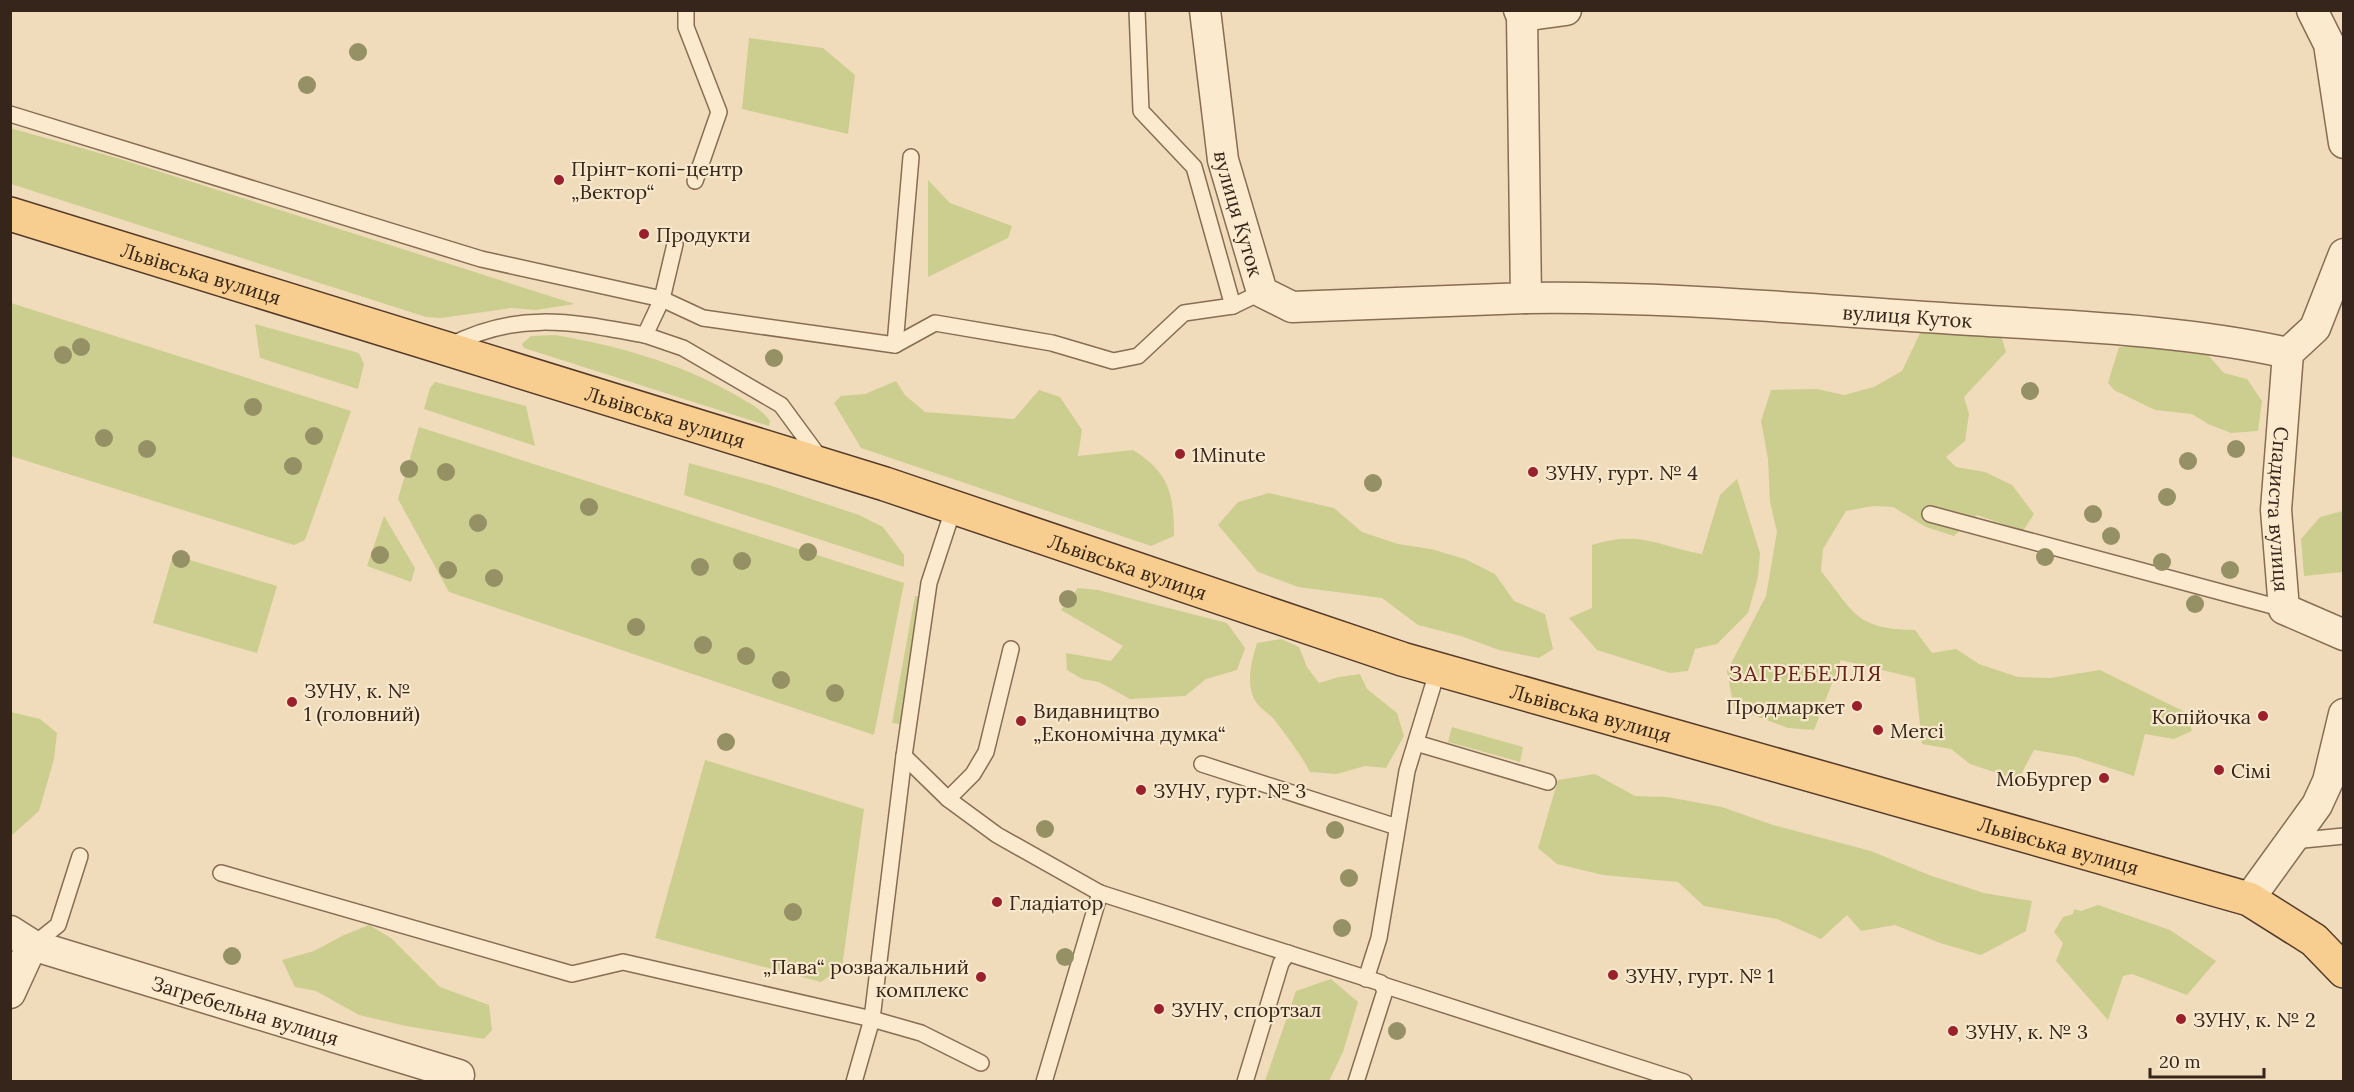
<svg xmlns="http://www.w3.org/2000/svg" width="2354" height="1092" font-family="Lora,serif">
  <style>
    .green { fill: #ccce8f }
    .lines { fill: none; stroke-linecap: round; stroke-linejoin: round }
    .service-casing { stroke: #886c54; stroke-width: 18 }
    .minor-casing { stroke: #886c54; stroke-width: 33 }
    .primary-casing { stroke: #553a29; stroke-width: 36 }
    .service { stroke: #fbeace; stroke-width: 15 }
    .minor { stroke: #fbeace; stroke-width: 30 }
    .primary { stroke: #f7ce8f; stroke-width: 33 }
    .tree { fill: #959165 }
    .poi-dot { fill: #9a212c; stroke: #f7e7cb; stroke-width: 2 }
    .labels { text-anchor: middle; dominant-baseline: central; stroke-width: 4.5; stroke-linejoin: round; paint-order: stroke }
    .poi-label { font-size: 20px; fill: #36251a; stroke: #f7e7cb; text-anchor: start }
    .street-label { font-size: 20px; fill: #36251a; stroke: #f7e7cb }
    .quarter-label { font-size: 22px; letter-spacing: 1.5px; fill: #652117; stroke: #f7e7cb }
  </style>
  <rect width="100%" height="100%" fill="#f0dcbb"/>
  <g class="green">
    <path d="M749 38 823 48 855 75 848 134 742 109Z"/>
    <path d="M10 128 117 158 575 304 536 310 511 308 441 318 426 317 11 184Z"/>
    <path d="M928 180 950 203 1012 226 1008 238 928 277Z"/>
    <path d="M11 303 351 411 305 540 294 545 11 456Z"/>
    <path d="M255 324 359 353 364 364 358 389 260 358Z"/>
    <path d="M1922 329 2000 332 2006 352 1964 397 1969 414 1965 441 1946 457 1956 467 1985 472 2012 485 2034 514 2023 531 1977 515 1954 536 1926 527 1893 507 1873 506 1846 511 1823 549 1821 571C1855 614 1856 629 1915 630L1932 653 1956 649 1979 664 2018 677 2050 678 2100 670 2187 713 2192 731 2174 739 2145 734 2134 776 2076 757 2034 750 2018 780 1970 764 1951 749 1922 744 1915 678 1841 660 1814 730 1788 728 1734 708 1727 671 1766 596 1777 532 1770 502 1768 459 1761 421 1771 390 1817 389 1844 395 1874 387 1902 371Z"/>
    <path d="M555 335C618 346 677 362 734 394 747 402 761 408 770 421L769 426 524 348 522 344 531 336Z"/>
    <path d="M2119 347H2181L2206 353 2224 373 2247 379 2262 401 2258 431 2231 433 2208 424 2192 414 2155 410 2114 390 2108 383Z"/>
    <path d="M896 381 905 395 925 412 1014 419 1039 390 1060 397 1082 430 1078 456 1133 450C1170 473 1174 495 1174 536L1151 546 861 448 834 403 841 396 865 394Z"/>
    <path d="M435 382 526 406 535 446 424 409 430 388Z"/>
    <path d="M419 427 904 583 874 735 449 592 398 499Z"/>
    <path d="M689 463 769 485 859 515 883 527 904 555V567L684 495Z"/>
    <path d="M1737 479 1760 553 1758 577 1748 613 1717 644 1695 649 1688 671 1670 673 1597 650 1569 618 1592 608V545C1641 530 1657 546 1702 554L1720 495Z"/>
    <path d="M1269 493 1334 508 1362 532 1398 544 1431 549 1465 559 1495 574 1514 601 1545 614 1553 649 1539 658 1499 650 1461 636 1418 625 1382 598 1298 587 1258 572 1218 525 1238 502Z"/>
    <path d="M2343 511V572L2304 576 2301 539 2320 517Z"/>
    <path d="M384 516 415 568 411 582 367 566Z"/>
    <path d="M173 555 277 586 257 653 153 623Z"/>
    <path d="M1078 588 1098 590 1227 623 1245 648 1237 670 1206 679 1185 696 1130 699 1099 682 1082 679 1067 670 1066 653 1111 661 1123 646 1061 610Z"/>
    <path d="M915 596 923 597 900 724 892 723Z"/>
    <path d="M1281 639 1299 647 1307 667 1319 683 1339 677 1360 674 1367 689 1397 713 1404 736 1386 768 1365 766 1337 774 1310 772C1300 753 1286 735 1273 718 1269 714 1263 710 1259 706 1244 689 1251 662 1257 643Z"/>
    <path d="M11 712 40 719 57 733 54 759 39 811 11 836Z"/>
    <path d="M1452 727 1523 747 1520 762 1448 742Z"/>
    <path d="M705 760 864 809 842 967 821 982 655 938Z"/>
    <path d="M1595 774 1635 796 1667 797 1722 807 1773 825 1871 851 1929 875 1984 893 2032 901 2026 931 1981 955 1940 943 1895 925 1861 931 1847 915 1821 939 1777 919 1704 906 1678 882 1603 875 1557 864 1538 848 1558 780Z"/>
    <path d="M2098 905 2170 930 2216 961 2187 995 2132 974 2123 976 2108 1020 2056 961 2063 943 2054 932 2063 917 2073 914 2074 909 2081 911Z"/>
    <path d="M369 925 391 938 440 987 489 1005 492 1030 484 1039 406 1026 359 1015 316 991 295 987 282 960 314 951 342 936Z"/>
    <path d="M1331 979 1358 1002 1343 1052 1329 1081H1265L1296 991Z"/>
  </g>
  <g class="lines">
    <defs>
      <g id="service">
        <path d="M686 10V27L719 112 695 181"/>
        <path d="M1137 10 1141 111 1194 167 1233 306"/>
        <path d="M10 114 481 259 662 299 703 318 895 345 935 323 1052 343 1113 361 1138 356 1184 313 1233 306 1262 292"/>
        <path d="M675 244 662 299 645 335 683 348 781 405 820 458"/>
        <path d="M895 345 911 157"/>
        <path d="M449 346C517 310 573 322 645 335"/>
        <path d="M1930 514 2284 609"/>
        <path d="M1416 743 1548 782"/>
        <path d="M904 756 948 799 997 835 1100 893 1381 983 1385 991 1356 1082"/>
        <path d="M1202 764 1397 827"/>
        <path d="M948 799 973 774 986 752 1011 649"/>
        <path d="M2293 841 2344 836"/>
        <path d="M221 873 572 974 623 962 872 1019 904 756 929 583 954 507"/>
        <path d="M33 945 58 925 80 856"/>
        <path d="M1366 979 1379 938 1407 771 1438 669"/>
        <path d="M1383 985 1684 1082"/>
        <path d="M854 1082 872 1019 921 1033 981 1063"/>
        <path d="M1044 1082 1100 893"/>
        <path d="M1245 1082 1281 963 1288 953"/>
      </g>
      <g id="minor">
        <path id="s1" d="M1205 10 1223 160 1262 292 1292 307 1526 298 1522 16"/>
        <path d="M1519 10 1522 16 1566 10"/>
        <path d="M2312 10 2329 44 2344 143"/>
        <path id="s2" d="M2344 254 2315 328 2288 353 2276 510 2284 609 2344 635"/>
        <path id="s3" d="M1526 298C1666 296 1802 309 1942 318 2057 326 2175 328 2288 353"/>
        <path d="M2249 899 2317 805 2328 781 2344 714"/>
        <path id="s4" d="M10 931 32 945 459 1075"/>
        <path d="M10 993 32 945"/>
      </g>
      <g id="primary">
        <path id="s5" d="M10 214 885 484 1402 659 2249 899 2314 940 2344 971"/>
      </g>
    </defs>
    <use href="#service" class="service-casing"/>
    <use href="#minor" class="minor-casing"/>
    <use href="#primary" class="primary-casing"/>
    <use href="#service" class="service"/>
    <use href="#minor" class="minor"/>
    <use href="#primary" class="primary"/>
  </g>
  <g class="tree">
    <circle cx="358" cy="52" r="9"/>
    <circle cx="307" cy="85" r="9"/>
    <circle cx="81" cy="347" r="9"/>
    <circle cx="63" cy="355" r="9"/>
    <circle cx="774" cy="358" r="9"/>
    <circle cx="2030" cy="391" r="9"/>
    <circle cx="253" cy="407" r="9"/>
    <circle cx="314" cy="436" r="9"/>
    <circle cx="104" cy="438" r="9"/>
    <circle cx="147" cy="449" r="9"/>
    <circle cx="2236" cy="449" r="9"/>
    <circle cx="2188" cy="461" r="9"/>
    <circle cx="293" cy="466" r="9"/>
    <circle cx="409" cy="469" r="9"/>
    <circle cx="446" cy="472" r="9"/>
    <circle cx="1373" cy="483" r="9"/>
    <circle cx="2167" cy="497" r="9"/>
    <circle cx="589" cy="507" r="9"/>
    <circle cx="2093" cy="514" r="9"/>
    <circle cx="478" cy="523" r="9"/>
    <circle cx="2111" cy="536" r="9"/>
    <circle cx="808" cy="552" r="9"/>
    <circle cx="380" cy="555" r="9"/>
    <circle cx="2045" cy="557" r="9"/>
    <circle cx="181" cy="559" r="9"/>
    <circle cx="742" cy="561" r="9"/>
    <circle cx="2162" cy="562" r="9"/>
    <circle cx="700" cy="567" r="9"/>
    <circle cx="448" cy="570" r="9"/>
    <circle cx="2230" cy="570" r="9"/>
    <circle cx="494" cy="578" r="9"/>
    <circle cx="1068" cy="599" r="9"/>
    <circle cx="2195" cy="604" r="9"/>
    <circle cx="636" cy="627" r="9"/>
    <circle cx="703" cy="645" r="9"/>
    <circle cx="746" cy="656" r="9"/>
    <circle cx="781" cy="680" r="9"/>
    <circle cx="835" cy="693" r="9"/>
    <circle cx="726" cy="742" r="9"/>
    <circle cx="1045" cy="829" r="9"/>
    <circle cx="1335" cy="830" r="9"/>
    <circle cx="1349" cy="878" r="9"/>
    <circle cx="793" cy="912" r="9"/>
    <circle cx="1342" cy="928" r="9"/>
    <circle cx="232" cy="956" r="9"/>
    <circle cx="1065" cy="957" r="9"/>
    <circle cx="1397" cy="1031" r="9"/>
  </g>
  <g class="poi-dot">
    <circle cx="559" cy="180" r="6"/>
    <circle cx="644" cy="234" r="6"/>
    <circle cx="1180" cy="454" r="6"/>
    <circle cx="1533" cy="472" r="6"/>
    <circle cx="292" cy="702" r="6"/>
    <circle cx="1857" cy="706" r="6"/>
    <circle cx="2263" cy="716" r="6"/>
    <circle cx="1021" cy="721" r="6"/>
    <circle cx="1878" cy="730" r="6"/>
    <circle cx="2219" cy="770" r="6"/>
    <circle cx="2104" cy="778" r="6"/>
    <circle cx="1141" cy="790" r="6"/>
    <circle cx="997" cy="902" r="6"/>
    <circle cx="1613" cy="975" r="6"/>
    <circle cx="981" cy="977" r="6"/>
    <circle cx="1159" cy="1009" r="6"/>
    <circle cx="2181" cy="1019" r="6"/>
    <circle cx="1953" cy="1031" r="6"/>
  </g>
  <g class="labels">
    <g class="poi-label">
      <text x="571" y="168">Прінт-копі-центр<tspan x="571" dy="23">„Вектор“</tspan></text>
      <text x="656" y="234">Продукти</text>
      <text x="1192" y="454">1Minute</text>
      <text x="1545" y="472">ЗУНУ, гурт. № 4</text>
      <text x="304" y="690">ЗУНУ, к. №<tspan x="304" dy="23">1 (головний)</tspan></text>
      <text x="1845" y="706" text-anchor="end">Продмаркет</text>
      <text x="1033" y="710">Видавництво<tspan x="1033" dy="23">„Економічна думка“</tspan></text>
      <text x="2251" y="716" text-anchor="end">Копійочка</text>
      <text x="1890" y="730">Merci</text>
      <text x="2231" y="770">Сімі</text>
      <text x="2092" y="778" text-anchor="end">МоБургер</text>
      <text x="1153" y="790">ЗУНУ, гурт. № 3</text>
      <text x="1009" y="902">Гладіатор</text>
      <text x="969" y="966" text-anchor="end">„Пава“ розважальний<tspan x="969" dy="23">комплекс</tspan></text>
      <text x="1625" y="975">ЗУНУ, гурт. № 1</text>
      <text x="1171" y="1009">ЗУНУ, спортзал</text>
      <text x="2193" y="1019">ЗУНУ, к. № 2</text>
      <text x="1965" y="1031">ЗУНУ, к. № 3</text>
    </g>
    <g class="street-label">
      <text stroke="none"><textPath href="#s1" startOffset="207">вулиця Куток</textPath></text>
      <text stroke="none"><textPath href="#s5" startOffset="200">Львівська вулиця</textPath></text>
      <text stroke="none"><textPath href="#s3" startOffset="382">вулиця Куток</textPath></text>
      <text stroke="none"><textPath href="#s5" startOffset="686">Львівська вулиця</textPath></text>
      <text stroke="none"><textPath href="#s2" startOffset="273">Спадиста вулиця</textPath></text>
      <text stroke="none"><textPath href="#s5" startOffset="1172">Львівська вулиця</textPath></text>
      <text stroke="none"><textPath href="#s5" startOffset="1658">Львівська вулиця</textPath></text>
      <text stroke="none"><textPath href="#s5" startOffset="2144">Львівська вулиця</textPath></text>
      <text stroke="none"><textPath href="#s4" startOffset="249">Загребельна вулиця</textPath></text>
    </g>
    <g class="quarter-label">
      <text x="1806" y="673">ЗАГРЕБЕЛЛЯ</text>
    </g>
  </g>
  <rect width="2354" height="1092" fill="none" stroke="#36251a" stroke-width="24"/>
  <path d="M2150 1068v9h114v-9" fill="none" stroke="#36251a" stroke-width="3"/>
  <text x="2159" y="1068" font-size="18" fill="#36251a" stroke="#f7e7cb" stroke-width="4.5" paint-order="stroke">20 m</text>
</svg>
